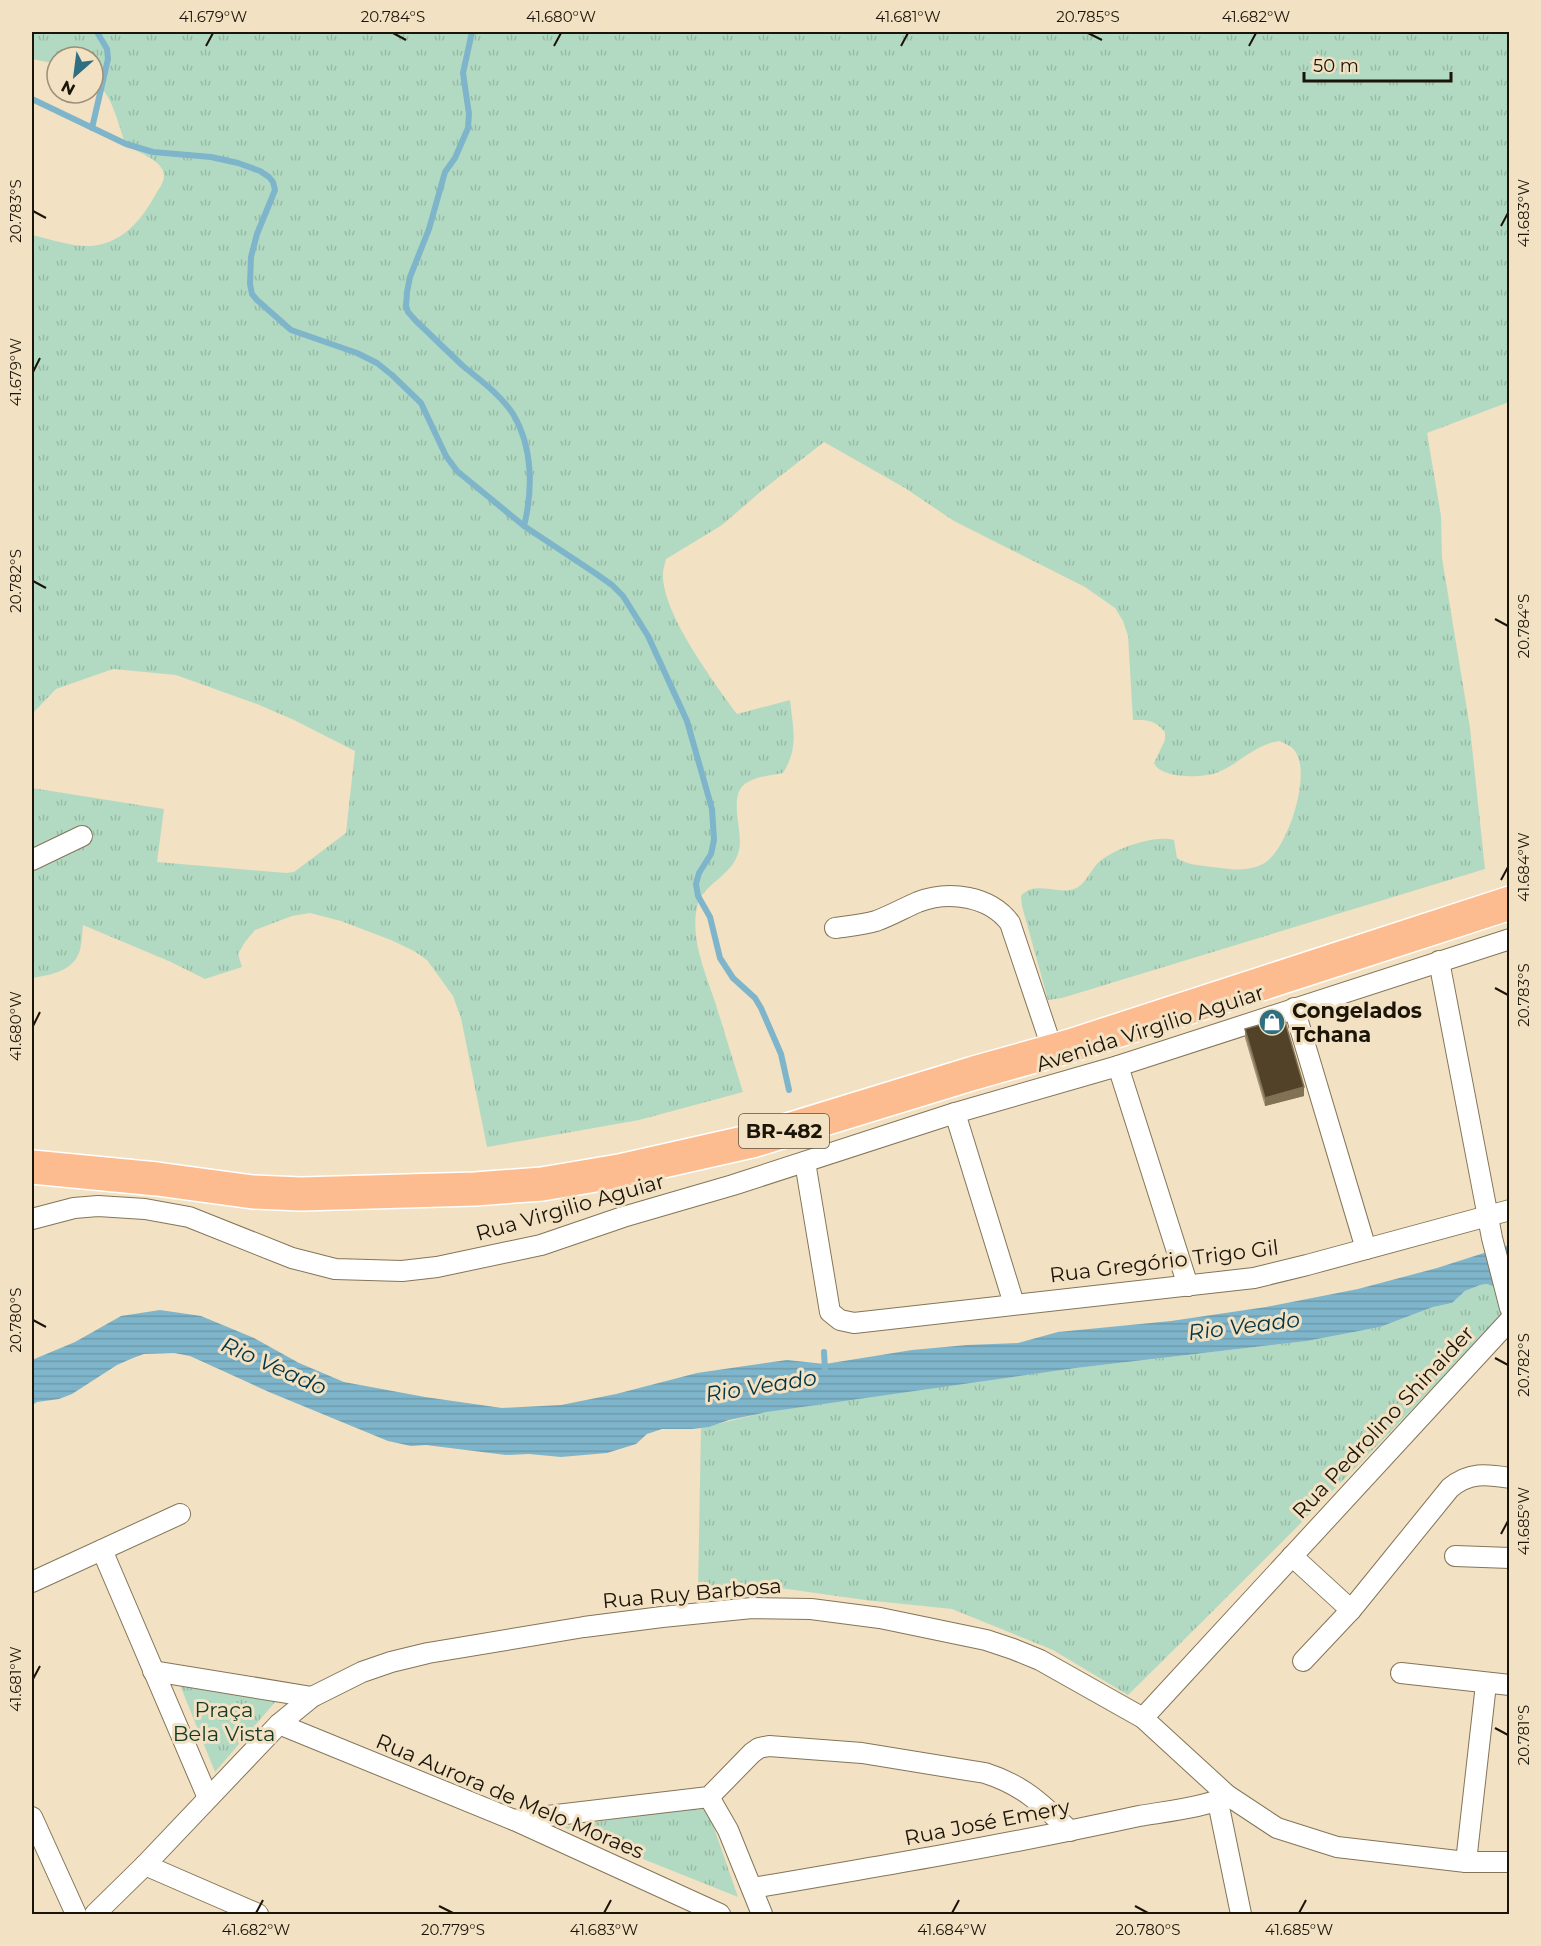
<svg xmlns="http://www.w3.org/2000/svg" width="1541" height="1946" font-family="Montserrat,sans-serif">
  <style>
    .grass { fill: url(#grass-tufts) }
    .water { fill: url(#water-rules) }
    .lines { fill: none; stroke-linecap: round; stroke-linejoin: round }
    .stream { stroke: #7fb5ca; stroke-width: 6 }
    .street-casing { stroke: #847558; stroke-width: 22 }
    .highway-casing { stroke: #fff; stroke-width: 36 }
    .street { stroke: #fff; stroke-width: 20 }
    .highway { stroke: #fdbc8f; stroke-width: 33 }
    .wall { fill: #a29275 }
    .shaded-wall { fill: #817256 }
    .building { fill: #514228; stroke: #817256; stroke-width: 1.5 }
    .ticks { fill: none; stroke: #1b1509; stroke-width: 2 }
    .labels { text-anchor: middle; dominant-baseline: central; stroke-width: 6; stroke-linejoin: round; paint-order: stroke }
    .shield { fill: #f2e1c2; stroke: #5c5240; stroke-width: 1.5 }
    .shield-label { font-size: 20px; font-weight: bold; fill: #1b1509 }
    .poi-label { font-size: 21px; font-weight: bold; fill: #1b1509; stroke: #f2e1c2; text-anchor: start }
    .street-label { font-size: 21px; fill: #1b1509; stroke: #f2e1c2 }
    .park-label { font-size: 21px; fill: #133a27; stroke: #f2e1c2 }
    .water-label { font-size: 22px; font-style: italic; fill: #013544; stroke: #f2e1c2 }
    .neatline { fill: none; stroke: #1b1509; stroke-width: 2 }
    .ticks-label { font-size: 15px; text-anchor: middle; fill: #1b1509 }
  </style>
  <defs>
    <pattern id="grass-tufts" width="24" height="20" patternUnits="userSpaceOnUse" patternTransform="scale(1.5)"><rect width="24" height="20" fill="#b2dac2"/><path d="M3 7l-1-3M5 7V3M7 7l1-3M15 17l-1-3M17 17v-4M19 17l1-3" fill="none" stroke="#98baa5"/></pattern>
    <pattern id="water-rules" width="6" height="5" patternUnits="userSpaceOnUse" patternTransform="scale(1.5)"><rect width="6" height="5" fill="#7fb5ca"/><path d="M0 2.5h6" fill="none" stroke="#6d9bac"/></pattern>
  </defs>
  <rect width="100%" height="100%" fill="#f2e1c2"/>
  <g class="grass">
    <path d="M32 32H1509V402L1427 433 1441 516 1442 558 1470 728 1485 869 1062 998 1048 1000 1022 906 1021 896C1035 880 1057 895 1074 889 1084 886 1090 872 1096 865 1109 850 1155 834 1174 840L1177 858C1187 865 1199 865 1212 867 1230 869 1250 873 1266 862 1288 847 1312 774 1295 751 1292 746 1285 744 1280 741 1255 744 1238 765 1216 773 1202 778 1161 779 1154 763L1165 740V732C1155 720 1148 720 1133 720L1128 636 1123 621 1115 608 1085 587 954 521 905 488 824 442 765 488 722 525 666 559C665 564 663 569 663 573 661 612 714 682 737 714L790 700C793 728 799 748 783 773 773 775 761 776 752 780 724 790 744 828 739 850 733 877 702 883 697 907 690 940 706 974 716 1005 725 1034 734 1063 743 1092L639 1120 487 1147 461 1018 453 996 427 960 414 951 391 940 341 921 310 913 292 916 255 930 245 942 238 954 242 967 205 979 171 962 83 925C82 933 82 942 80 950 74 971 51 975 32 978V788L164 809 157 862 286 873 294 872 346 833 355 751 294 720 257 704 176 675 113 669 56 689 32 714V235C50 239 72 247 91 246 124 243 142 219 157 192 161 186 166 179 163 171 158 158 136 152 125 144 118 122 112 94 93 79V57H57V64L32 59Z"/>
    <path d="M1487 1284 1509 1290V1307C1385 1440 1257 1568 1128 1695L1053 1650 952 1609 865 1600 766 1586 698 1590 701 1428 767 1412 826 1402 1076 1368 1307 1341 1380 1327 1433 1307 1452 1303 1465 1291 1480 1285Z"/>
    <path d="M180 1685 276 1701 215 1772Z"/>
    <path d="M706 1805 738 1897 563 1827Z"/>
  </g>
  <path class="water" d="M1509 1245V1291L1487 1284 1480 1285 1465 1291 1452 1303 1433 1307 1380 1327 1307 1341 1076 1368 767 1412 729 1420 709 1427 692 1429H662L647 1434 636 1444 607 1453 561 1457 529 1454 506 1455 426 1445 411 1446 388 1441 269 1392 190 1356 174 1353 144 1354 133 1358 117 1365 72 1394 59 1399 37 1402 32 1405V1360L75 1342 121 1316 160 1310 201 1316 254 1338 299 1363 344 1382 425 1397 502 1408 561 1405 616 1394 697 1373 787 1360 825 1364 912 1350 967 1345 1018 1343 1058 1332 1171 1321 1266 1307 1358 1289 1437 1268Z"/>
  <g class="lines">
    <g class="stream">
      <path d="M472 32 463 73 469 114 468 128 455 158 445 172 429 229 410 277 407 292 406 306 408 312 416 321C432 336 447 351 463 366 480 380 501 395 513 414 533 447 533 490 524 526"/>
      <path d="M32 99 126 144 153 152 211 157 238 163 260 171 269 177 273 182 275 190 257 234 251 257 250 284 252 294 257 300 291 330 357 353 377 363 392 375 421 403 446 456 457 471 524 526 595 573 612 585 623 596 648 636 687 721 712 809 714 840 711 854 699 873 696 884 698 896 710 917 720 958 733 978 755 998 761 1008 781 1054 789 1090"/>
      <path d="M92 128 108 59 107 49 97 32"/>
      <path d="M824 1352 825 1370"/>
    </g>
    <defs>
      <g id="street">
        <path d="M32 860 82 836"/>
        <path d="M835 928C848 926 863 925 876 921 890 916 904 908 918 902 949 890 990 896 1010 923L1053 1051"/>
        <path d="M1439 961 1492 1238 1510 1308"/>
        <path d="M1294 1008 1366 1249"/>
        <path d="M1118 1066 1188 1286"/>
        <path d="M955 1113 1014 1304"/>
        <path d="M805 1162 830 1312 840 1320 854 1323 1254 1278 1307 1265 1510 1210"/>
        <path d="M32 1219 74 1208 98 1206 145 1209 189 1217 292 1258 335 1269 402 1271 437 1267 541 1245 623 1217 733 1185 955 1113 1118 1066 1510 939"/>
        <path d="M102 1550 208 1798"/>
        <path d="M1292 1556 1351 1610"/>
        <path d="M1455 1556 1510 1558"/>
        <path d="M32 1582 180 1514"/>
        <path d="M1303 1661 1351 1610 1450 1488C1469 1472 1486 1474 1510 1478"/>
        <path d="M153 1671 312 1697"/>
        <path d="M1401 1673 1510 1685"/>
        <path d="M1143 1718 1510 1320"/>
        <path d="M279 1724 514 1820 720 1914"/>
        <path d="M709 1797 728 1830 762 1914"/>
        <path d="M1218 1802 1241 1914"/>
        <path d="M32 1817 76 1914"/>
        <path d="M514 1820 709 1797 752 1753 759 1748 769 1746 862 1753 985 1773C1023 1785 1042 1804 1070 1831"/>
        <path d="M1466 1862 1486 1684"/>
        <path d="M145 1865 258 1914"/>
        <path d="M753 1888C882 1866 1011 1844 1139 1816 1161 1812 1212 1807 1227 1795"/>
        <path d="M95 1914 145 1865 279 1724 312 1697 362 1672 391 1662 428 1653 584 1627 662 1617 752 1608 811 1609 880 1618 986 1640 1013 1649 1040 1660 1143 1718 1227 1795 1277 1828 1337 1847 1466 1862H1510"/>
      </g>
      <path id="highway" d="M32 1167 157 1179 253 1192 301 1194 475 1189 542 1184 619 1171 752 1141 974 1073 1070 1046 1510 903"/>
    </defs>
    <use href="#street" class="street-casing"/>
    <use href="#highway" class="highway-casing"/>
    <use href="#street" class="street"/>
    <use href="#highway" class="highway"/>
  </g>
  <path class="wall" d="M1245 1029 1304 1096 1265 1106 1245 1038Z"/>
  <path class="shaded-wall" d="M1304 1087V1096L1265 1106V1098Z"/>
  <path class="building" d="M1284 1018 1304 1087 1265 1098 1245 1029Z"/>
  <path class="ticks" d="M393 33 406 40M1088 33 1102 40M206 46 213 33M554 46 561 33M901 46 908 33M1249 46 1256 33M33 211 46 218M1501 226 1508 213M33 372 40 358M33 581 46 588M1495 619 1508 626M1501 880 1508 867M1495 988 1508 995M33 1026 40 1012M33 1320 46 1327M1495 1358 1508 1365M1501 1534 1508 1521M33 1679 40 1666M1495 1728 1508 1735M439 1906 453 1913M1135 1906 1148 1913M256 1913 263 1900M604 1913 611 1900M952 1913 959 1900M1299 1913 1306 1900"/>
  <defs>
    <symbol id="shop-disc" viewBox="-11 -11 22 22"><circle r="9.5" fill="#2e6f82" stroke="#f2e1c2"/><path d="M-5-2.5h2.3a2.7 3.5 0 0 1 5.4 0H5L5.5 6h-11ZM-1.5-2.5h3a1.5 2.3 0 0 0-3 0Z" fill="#fff"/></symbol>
  </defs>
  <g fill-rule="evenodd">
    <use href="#shop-disc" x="1257" y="1007" width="30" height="30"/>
  </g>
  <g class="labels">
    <rect class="shield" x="739" y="1114" width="90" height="34" rx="4.5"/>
    <g class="shield-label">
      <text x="784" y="1131">BR-482</text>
    </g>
    <g class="poi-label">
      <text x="1292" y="1010">Congelados<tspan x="1292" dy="24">Tchana</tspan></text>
    </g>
    <g class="street-label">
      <text transform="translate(1150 1028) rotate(-18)">Avenida Virgilio Aguiar</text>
      <text transform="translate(570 1207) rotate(-16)">Rua Virgilio Aguiar</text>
      <text transform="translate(1164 1261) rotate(-7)">Rua Gregório Trigo Gil</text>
      <text transform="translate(1383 1422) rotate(-47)">Rua Pedrolino Shinaider</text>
      <text transform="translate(692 1593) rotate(-5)">Rua Ruy Barbosa</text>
      <text transform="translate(510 1796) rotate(23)">Rua Aurora de Melo Moraes</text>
      <text transform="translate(987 1822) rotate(-11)">Rua José Emery</text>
    </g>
    <g class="park-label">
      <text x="224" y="1709">Praça<tspan x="224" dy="24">Bela Vista</tspan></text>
    </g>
    <g class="water-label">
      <text transform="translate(1244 1326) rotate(-7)">Rio Veado</text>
      <text transform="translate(274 1366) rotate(24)">Rio Veado</text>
      <text transform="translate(761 1386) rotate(-9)">Rio Veado</text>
    </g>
  </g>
  <rect width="1541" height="1946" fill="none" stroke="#f2e1c2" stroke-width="66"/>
  <g transform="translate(75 75) rotate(208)"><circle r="28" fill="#f2e1c2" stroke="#9c8f78" stroke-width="1.5"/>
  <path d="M0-4.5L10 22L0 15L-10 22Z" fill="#2e6f82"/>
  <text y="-9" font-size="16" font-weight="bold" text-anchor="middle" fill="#1b1509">N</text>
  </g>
  <path d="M1304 72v9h147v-9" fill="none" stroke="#1b1509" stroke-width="3"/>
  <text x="1313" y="72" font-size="18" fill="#1b1509" stroke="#f2e1c2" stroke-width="4.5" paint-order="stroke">50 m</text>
  <rect x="33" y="33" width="1475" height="1880" class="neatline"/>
  <g class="ticks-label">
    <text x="213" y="22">41.679°W</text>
    <text x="393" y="22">20.784°S</text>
    <text x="561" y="22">41.680°W</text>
    <text x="908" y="22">41.681°W</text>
    <text x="1088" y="22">20.785°S</text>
    <text x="1256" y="22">41.682°W</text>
    <text transform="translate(16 211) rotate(-90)" y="5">20.783°S</text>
    <text transform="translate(1524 213) rotate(-90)" y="5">41.683°W</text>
    <text transform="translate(16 372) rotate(-90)" y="5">41.679°W</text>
    <text transform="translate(16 581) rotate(-90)" y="5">20.782°S</text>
    <text transform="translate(1524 626) rotate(-90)" y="5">20.784°S</text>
    <text transform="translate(1524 867) rotate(-90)" y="5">41.684°W</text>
    <text transform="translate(1524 995) rotate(-90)" y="5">20.783°S</text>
    <text transform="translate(16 1026) rotate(-90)" y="5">41.680°W</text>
    <text transform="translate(16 1320) rotate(-90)" y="5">20.780°S</text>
    <text transform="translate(1524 1365) rotate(-90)" y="5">20.782°S</text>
    <text transform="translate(1524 1521) rotate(-90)" y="5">41.685°W</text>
    <text transform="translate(16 1679) rotate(-90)" y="5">41.681°W</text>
    <text transform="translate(1524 1735) rotate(-90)" y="5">20.781°S</text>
    <text x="256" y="1935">41.682°W</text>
    <text x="453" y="1935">20.779°S</text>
    <text x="604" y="1935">41.683°W</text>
    <text x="952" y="1935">41.684°W</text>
    <text x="1148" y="1935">20.780°S</text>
    <text x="1299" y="1935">41.685°W</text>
  </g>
</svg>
